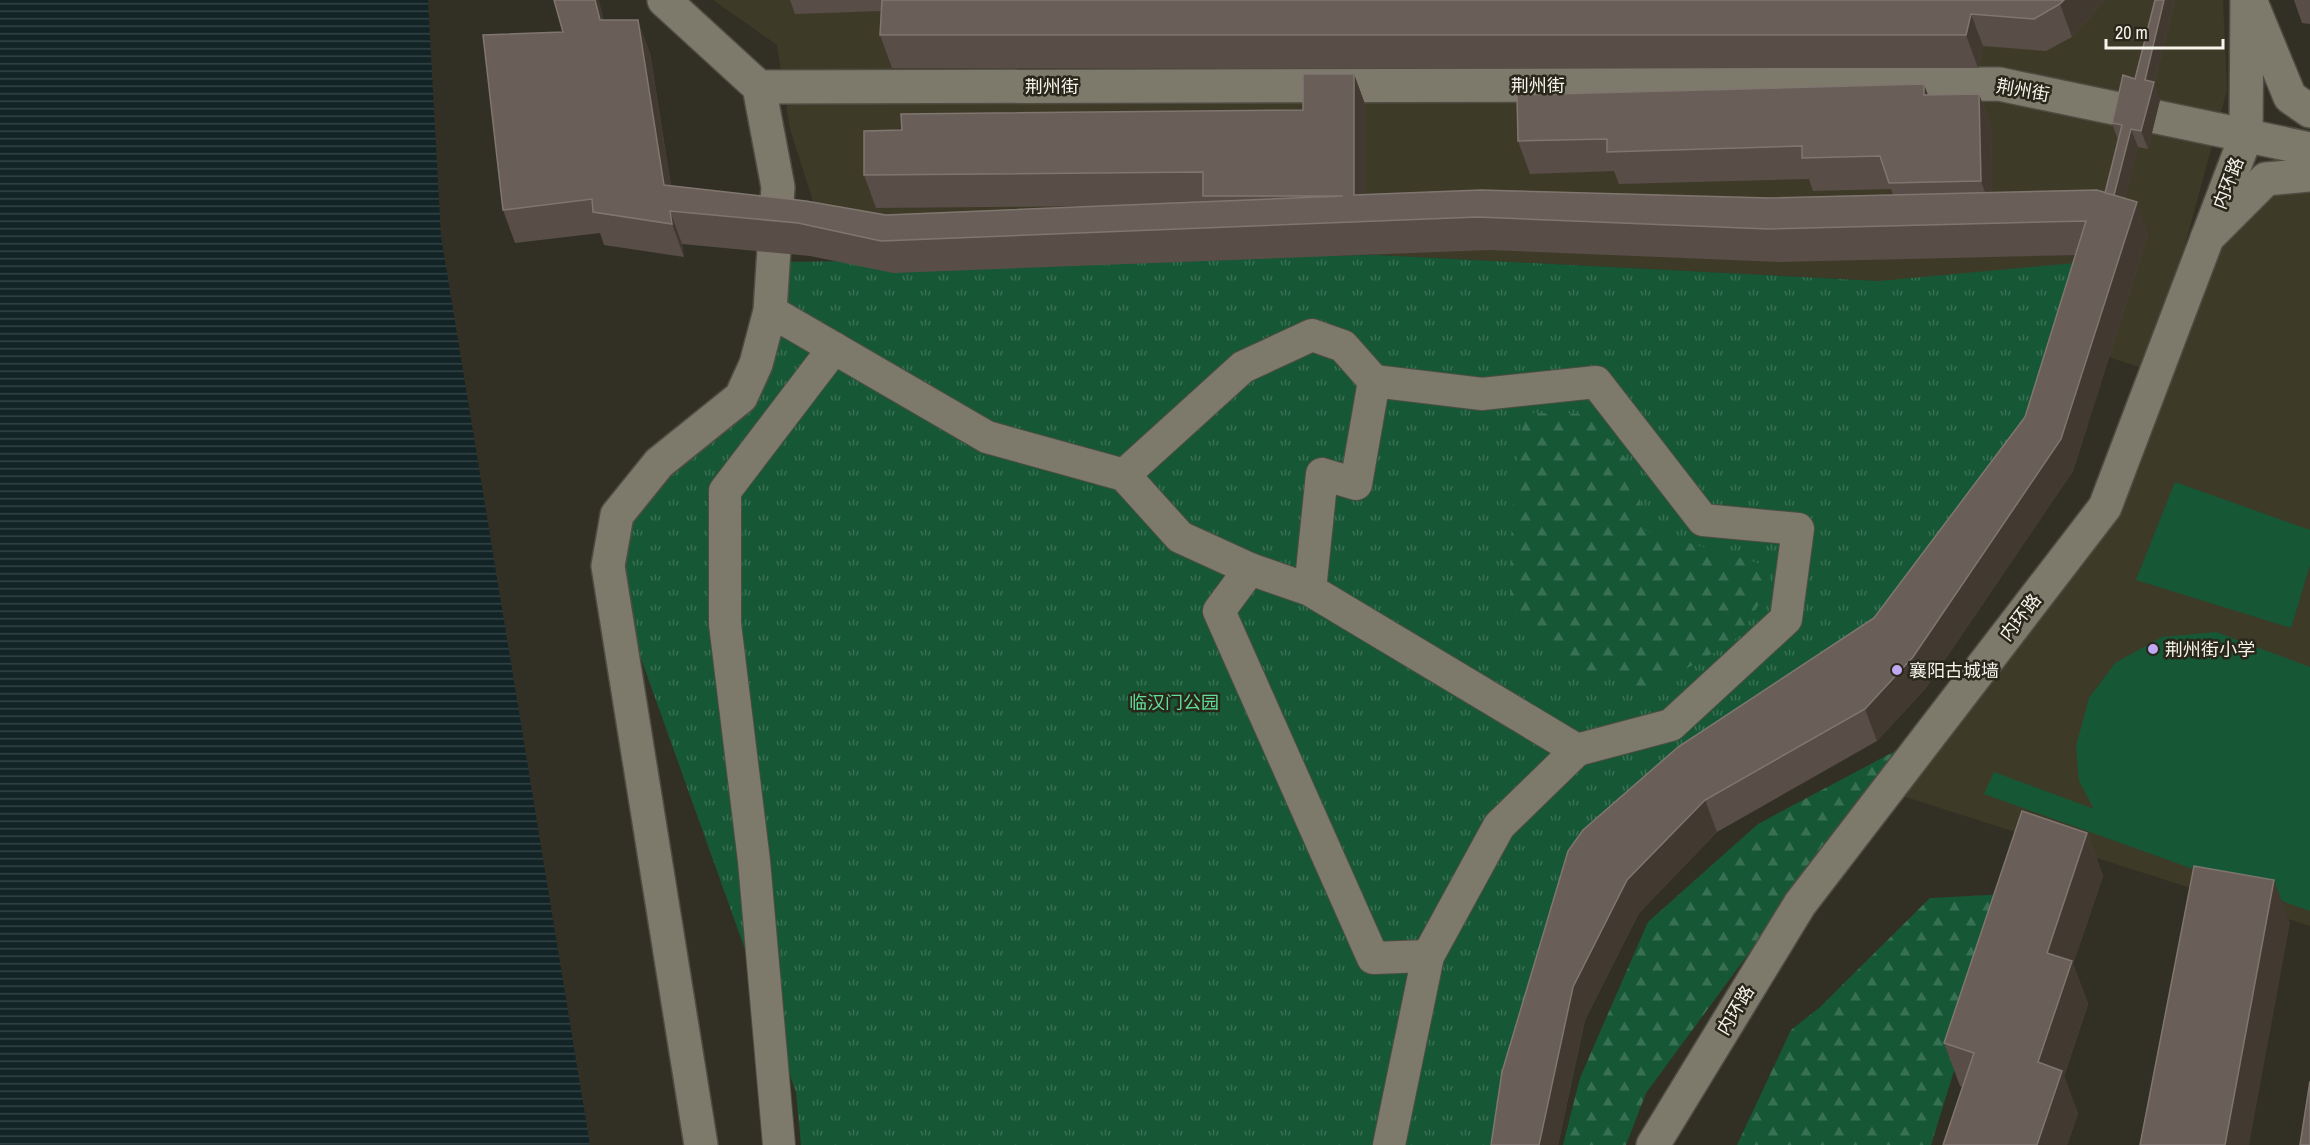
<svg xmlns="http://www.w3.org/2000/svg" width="2310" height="1145" font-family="'Archivo Narrow','Noto Sans SC',sans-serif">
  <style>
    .built { fill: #3e3a28 }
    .grass { fill: url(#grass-tufts) }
    .forest { fill: url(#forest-firs) }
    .pitch { fill: #165736 }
    .water { fill: url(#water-rules) }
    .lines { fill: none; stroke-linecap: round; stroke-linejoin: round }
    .pedestrian-casing { stroke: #4f4d43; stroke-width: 34 }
    .minor-casing { stroke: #4f4d43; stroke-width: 36 }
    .tertiary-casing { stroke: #4f4d43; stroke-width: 36 }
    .pedestrian { stroke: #7d7a6c; stroke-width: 32 }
    .minor { stroke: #7d7a6c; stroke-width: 33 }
    .tertiary { stroke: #7d7a6c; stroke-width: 33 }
    .wall { fill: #594d47 }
    .shaded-wall { fill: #423a31 }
    .building { fill: #6a5f58; stroke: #807670; stroke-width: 1.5 }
    .poi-dot { fill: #c1a8f3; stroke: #29261a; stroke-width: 2 }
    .labels { text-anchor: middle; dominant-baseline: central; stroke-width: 5; stroke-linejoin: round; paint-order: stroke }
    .street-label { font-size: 18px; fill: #f6f4ed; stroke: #29261a }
    .poi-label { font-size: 18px; fill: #f6f4ed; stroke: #29261a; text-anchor: start }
    .park-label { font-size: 18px; fill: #60df9a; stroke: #29261a }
  </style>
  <defs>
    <pattern id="grass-tufts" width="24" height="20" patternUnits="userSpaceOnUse" patternTransform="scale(1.5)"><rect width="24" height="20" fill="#165736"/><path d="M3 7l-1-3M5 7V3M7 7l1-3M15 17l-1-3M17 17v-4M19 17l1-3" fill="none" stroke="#387053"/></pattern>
    <pattern id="forest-firs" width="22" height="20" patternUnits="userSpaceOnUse" patternTransform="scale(1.5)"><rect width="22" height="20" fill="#165736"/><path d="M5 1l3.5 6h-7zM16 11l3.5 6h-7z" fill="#387053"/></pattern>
    <pattern id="water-rules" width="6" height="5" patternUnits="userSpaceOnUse" patternTransform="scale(1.5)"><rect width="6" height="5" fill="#122426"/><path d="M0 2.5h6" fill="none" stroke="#354446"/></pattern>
  </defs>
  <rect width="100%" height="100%" fill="#323024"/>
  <g class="built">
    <path d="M713 0H2223L2227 90 2151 371 1879 281 1378 255 819 220 790 129 777 45Z"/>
    <path d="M2310 175V926L1887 791 2105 507 2207 238 2266 179Z"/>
  </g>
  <path class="grass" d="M1378 255 1879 281 2076 263 2037 449 1886 650 1690 780 1508 1145H801L796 1092 608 566 617 515 741 397 773 262Z"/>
  <g class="forest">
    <path d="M1527 413 1585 414 1634 467 1645 530 1761 564 1773 584 1734 641 1648 691 1585 670 1510 605C1510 545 1512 471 1527 413Z"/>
    <path d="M1899 749 1646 1093 1626 1145H1563L1580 1078 1648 922 1758 824Z"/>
    <path d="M2009 894 1931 1145H1737L1791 1030 1819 1008 1930 898Z"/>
  </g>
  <g class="pitch">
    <path d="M2175 482 2310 530V565L2291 628 2136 580Z"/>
    <path d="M2216 632 2310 667V911L1984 794 1994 772 2094 809 2079 781 2076 746 2089 698 2115 663 2162 637Z"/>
  </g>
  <path class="water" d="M0 0H428L441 236 590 1145H0Z"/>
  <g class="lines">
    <defs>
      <g id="pedestrian">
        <path d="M770 311 987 437 1124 475 1180 537 1250 569"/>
        <path d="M1124 475 1243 367 1312 335 1343 346 1374 381"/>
        <path d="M1310 590 1322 474 1356 484 1374 381 1482 394 1596 382 1703 520 1798 529 1786 619 1671 725 1577 750 1310 590 1250 569 1219 611 1373 958 1428 956"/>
        <path d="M779 1145 754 861 725 624V491L834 348"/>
        <path d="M1389 1145 1428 956 1499 826 1577 750"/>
      </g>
      <g id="minor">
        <path d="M2253 7 2290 97 2310 111"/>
        <path d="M2246 136 2247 0"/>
        <path d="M2207 238 2266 179 2310 175"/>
      </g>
      <g id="tertiary">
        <path d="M664 0 759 87 778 187 770 311 756 364 741 397 659 463 617 515 608 566 701 1145"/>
        <path d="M759 87 1999 84 2310 149"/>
        <path d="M1653 1145 1800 904 2105 507 2246 136"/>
      </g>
    </defs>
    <use href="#pedestrian" class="pedestrian-casing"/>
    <use href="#minor" class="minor-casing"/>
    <use href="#tertiary" class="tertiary-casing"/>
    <use href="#pedestrian" class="pedestrian"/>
    <use href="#minor" class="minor"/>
    <use href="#tertiary" class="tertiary"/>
  </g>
  <g class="wall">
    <path d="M790 0H2105L2072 37 2046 51 1983 46 1978 68H892L880 35 881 11 795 14Z"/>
    <path d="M2155 0H2175L2154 85 2160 100 2148 149 2138 147 2125 198 2148 234 2073 471 1925 689 1877 741 1717 832 1639 913 1585 1020 1558 1145H1491L1568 851 1874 618 2025 417 2076 255 1780 262 1490 250 893 273 810 256 682 244 684 257 604 245 600 233 515 243 503 210 563 32 604 20 650 53 671 186 886 215 1110 206 876 208 864 175 902 130 1303 110 1354 74 1366 107V195L1769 198 1893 195 1891 189 1813 191 1809 179 1619 184 1614 171 1530 174 1518 141 1928 95 1979 94 1991 127 1992 193H2105L2118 140 2112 123 2135 79Z"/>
    <path d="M2294 0H2310V24L2302 23Z"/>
    <path d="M2087 833 2103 876 2073 964 2088 1004 2064 1076 2078 1114 2067 1145H1943L1962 1087 1960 1086 1944 1043Z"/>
  </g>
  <g class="shaded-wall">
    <path d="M595 0H599L612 53 600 20Z"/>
    <path d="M2064 0H2105L2072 37 2060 4Z"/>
    <path d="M2164 0H2175L2154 85 2160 100 2148 149 2141 131 2145 80Z"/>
    <path d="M1971 14 1983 46 1978 68 1966 35Z"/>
    <path d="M638 20 650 53 675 212 664 185Z"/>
    <path d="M1354 74 1366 107V221L1354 195Z"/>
    <path d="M1924 84 1936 117 1924 95Z"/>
    <path d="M1979 94 1991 127 1993 214 1981 181Z"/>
    <path d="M2131 129 2138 147 2118 226 2111 208Z"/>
    <path d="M2137 202 2148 234 2073 471 1925 689 1877 741 1865 709 1913 657Z"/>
    <path d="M670 211 682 244 684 257 672 224Z"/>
    <path d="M1705 800 1717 832 1639 913 1585 1020 1558 1145H1539L1573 987 1627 880Z"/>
    <path d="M2087 833 2103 876 2073 964 2088 1004 2064 1076 2078 1114 2067 1145H2037L2038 1062 2047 953Z"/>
    <path d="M2274 880 2290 923 2249 1145H2225Z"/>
  </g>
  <g class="building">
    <path d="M554 0H595L600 20H638L664 185 806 201 886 215 1343 196H1203V172L864 175V131L902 130 901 114 1303 110V74H1354V195L1481 190 1769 198 2097 190 2137 202 2061 439 1913 657 1865 709 1705 800 1627 880 1573 987 1539 1145H1491L1502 1072 1568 851 1583 830 1678 747 1874 618 2025 417 2086 221 1768 229 1478 217 881 241 798 223 670 211 672 224 593 212 592 199 503 210 483 35 563 32Z"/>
    <path d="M882 0H2064L2060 4 2034 19 1971 14 1966 35H880Z"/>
    <path d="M2155 0H2164L2145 80 2154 82 2141 131 2131 129 2114 195 2105 193 2122 125 2112 123 2123 75 2135 79Z"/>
    <path d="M1924 84V95L1979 94 1981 181 1889 183 1880 156 1802 158V146L1607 152V139L1518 141 1517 95Z"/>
    <path d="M2022 811 2087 833 2047 953 2072 961 2038 1062 2062 1071 2037 1145H1943L1974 1053 1944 1043Z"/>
    <path d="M2194 866 2274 880 2225 1145H2140Z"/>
    <path d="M2310 1081V1145H2300Z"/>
  </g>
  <g class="poi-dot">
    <circle cx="2153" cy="649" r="6"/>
    <circle cx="1897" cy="670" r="6"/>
  </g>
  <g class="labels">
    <g class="street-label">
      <text x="1538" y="85">荆州街</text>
      <text x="1052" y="86">荆州街</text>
      <text transform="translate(2023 90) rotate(10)">荆州街</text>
      <text transform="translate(2228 183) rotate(-69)">内环路</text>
      <text transform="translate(2020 617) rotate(-52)">内环路</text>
      <text transform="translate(1735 1010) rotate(-59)">内环路</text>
    </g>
    <g class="poi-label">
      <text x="2165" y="649">荆州街小学</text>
      <text x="1909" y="670">襄阳古城墙</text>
    </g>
    <g class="park-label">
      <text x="1174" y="702">临汉门公园</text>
    </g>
  </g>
  <path d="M2106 39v9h117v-9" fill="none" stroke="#f6f4ed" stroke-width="3"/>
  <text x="2115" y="39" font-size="18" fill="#f6f4ed" stroke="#29261a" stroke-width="4.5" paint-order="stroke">20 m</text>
</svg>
